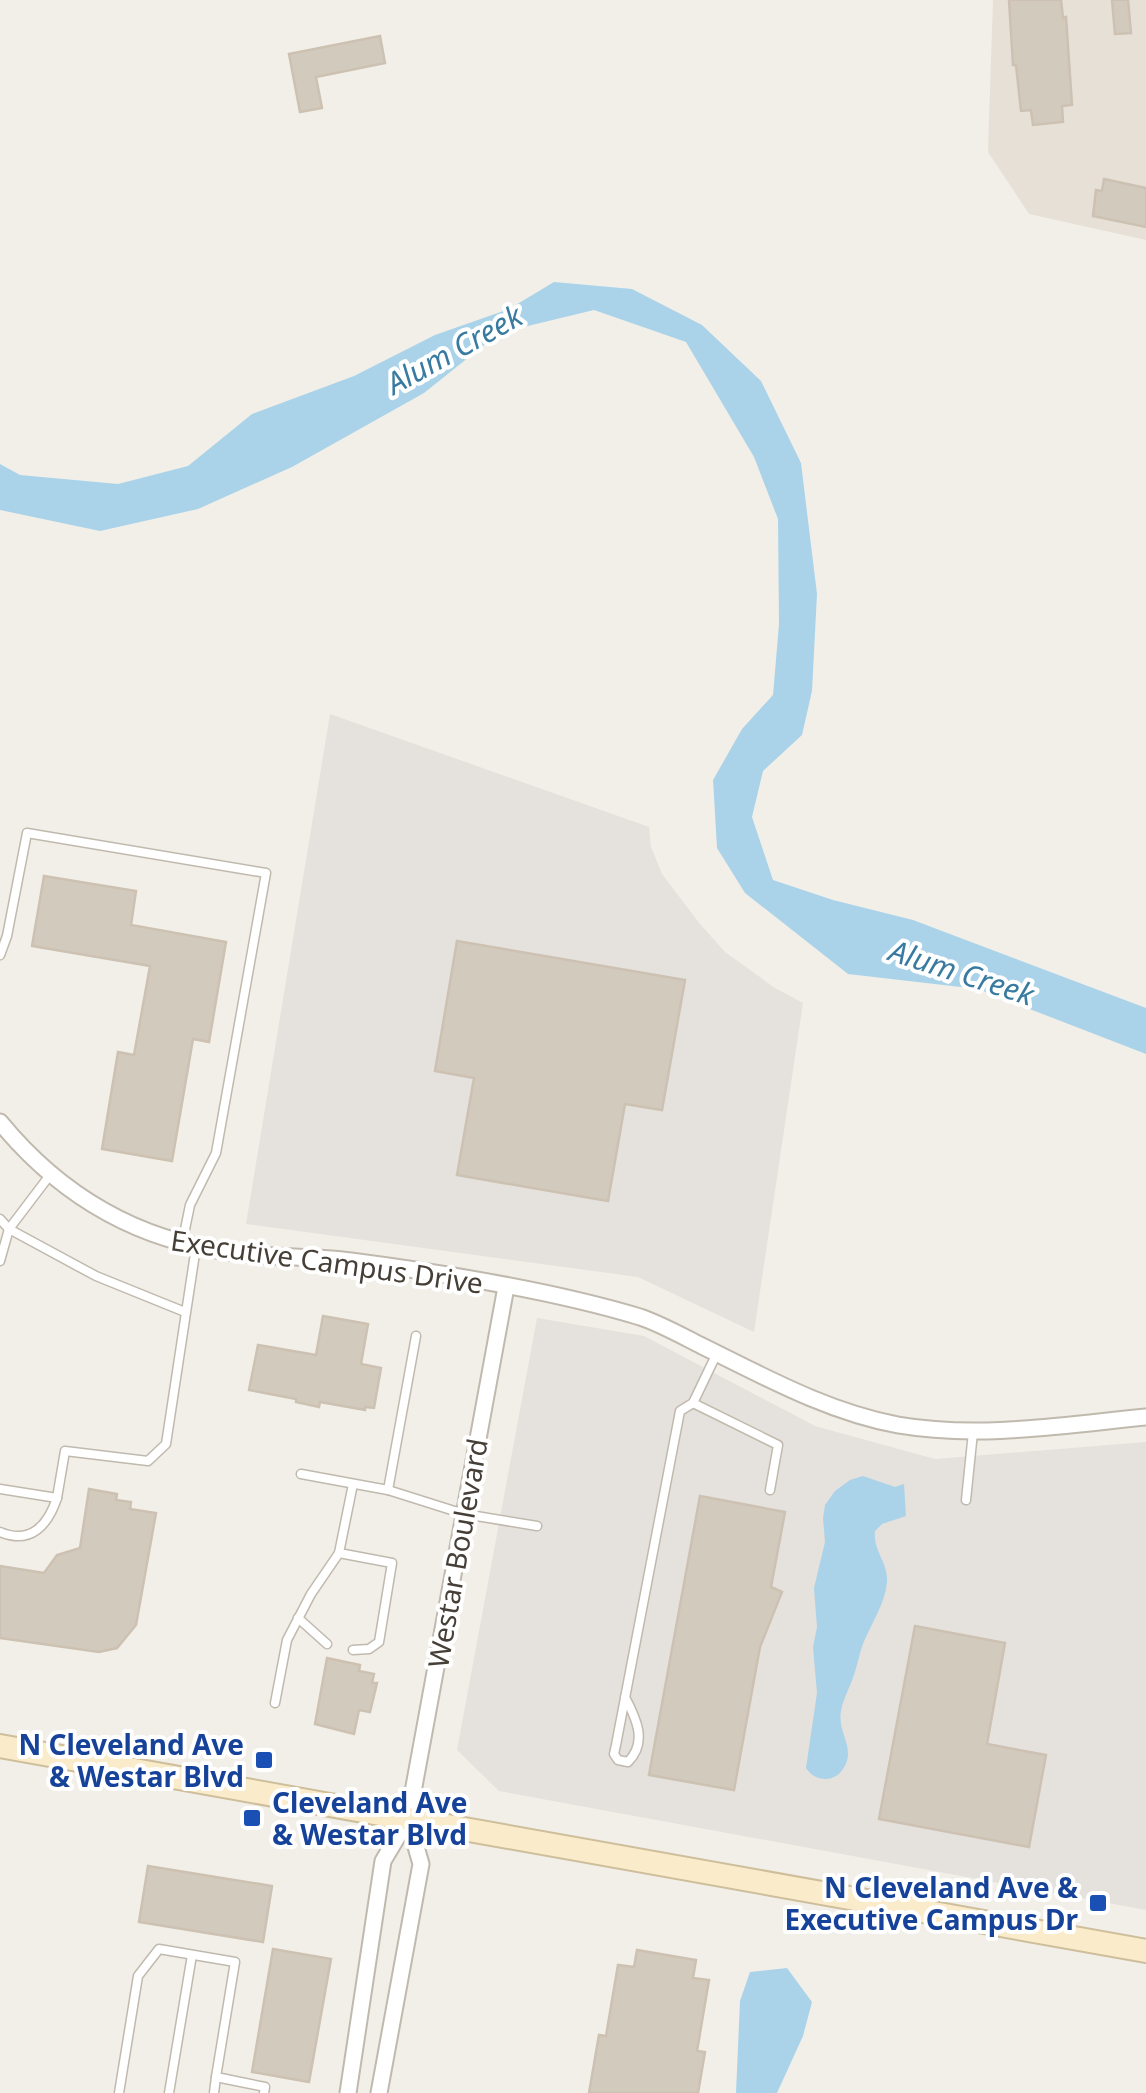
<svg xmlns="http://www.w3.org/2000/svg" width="1146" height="2093" font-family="'Noto Sans',sans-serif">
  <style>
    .residential { fill: #e6e0d7 }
    .industrial { fill: #e5e1dd }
    .water { fill: #aad3ea }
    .building { fill: #d3cabe; stroke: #cdc1b2; stroke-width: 2.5 }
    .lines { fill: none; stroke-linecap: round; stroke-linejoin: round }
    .service-casing { stroke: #c0b9ae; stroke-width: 11 }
    .minor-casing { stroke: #c0b9ae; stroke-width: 19 }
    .secondary-casing { stroke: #cebe9b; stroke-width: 26 }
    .service { stroke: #fff; stroke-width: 8 }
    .minor { stroke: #fff; stroke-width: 15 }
    .secondary { stroke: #faeccb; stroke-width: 22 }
    .transit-dot { fill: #1a4fb4; stroke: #fff; stroke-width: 4 }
    .labels { text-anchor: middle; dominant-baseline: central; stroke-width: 8; stroke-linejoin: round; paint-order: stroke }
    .street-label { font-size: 28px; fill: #453f37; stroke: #fff }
    .transit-label { font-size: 28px; font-weight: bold; fill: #164399; stroke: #fff; text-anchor: end }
    .water-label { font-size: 30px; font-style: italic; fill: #387aa0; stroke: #fff }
  </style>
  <rect width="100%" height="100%" fill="#f2efe8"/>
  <path class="residential" d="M993 0H1146V240L1029 214 988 152Z"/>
  <g class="industrial">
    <path d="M330 714 649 827 651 847 662 874 700 924 725 952 775 988 803 1003 754 1332 638 1277 246 1224Z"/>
    <path d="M537 1318 644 1336 815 1426 935 1459 1146 1442V1910L499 1791 457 1750Z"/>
  </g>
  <g class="water">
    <path d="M554 282 632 289 702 325 761 381 801 463 817 594 812 691 802 735 763 771 752 817 773 880 833 900 913 920 1146 1008V1054L978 989 848 974 745 893 717 848 713 780 742 729 773 695 779 624 778 519 754 457 686 342 594 310 499 333 424 393 292 467 198 509 100 531 0 510V464L20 475 118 484 188 466 252 414 354 376 435 335 509 309Z"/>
    <path d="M863 1476 895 1487 904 1484 906 1516 882 1524 875 1531C873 1551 888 1562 887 1581 886 1601 873 1621 865 1639 860 1650 858 1663 854 1675 850 1687 843 1699 841 1711 837 1734 857 1748 843 1769 834 1783 815 1782 806 1768L817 1693 813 1647 817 1627 814 1588 825 1542 823 1518 825 1505 835 1491 850 1480Z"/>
    <path d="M787 1968 812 2002 803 2036 777 2093H736L740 2001 750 1972Z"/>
  </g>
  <g class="building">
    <path d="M1009 0H1061L1063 18 1066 17 1072 105 1062 106 1063 122 1033 125 1031 110 1021 111 1016 65H1013Z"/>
    <path d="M1112 0H1128L1131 33 1115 34Z"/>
    <path d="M380 36 385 63 316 77 322 108 300 112 289 54Z"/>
    <path d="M1104 179 1146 188V227L1093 216 1096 190 1102 191Z"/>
    <path d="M44 876 136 891 131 925 226 942 209 1042 193 1039 172 1161 102 1149 118 1052 134 1055 150 966 32 946Z"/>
    <path d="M457 941 685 980 662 1110 625 1104 608 1201 457 1175 474 1078 435 1071Z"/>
    <path d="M323 1316 368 1324 361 1364 381 1368 374 1408 365 1407V1410L320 1402 319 1407 296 1402V1399L249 1390 258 1345 316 1355Z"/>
    <path d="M89 1489 117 1494 116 1500 131 1502 130 1509 156 1513 136 1625 117 1648 99 1652 0 1638V1566L44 1573 57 1555 80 1548Z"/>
    <path d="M700 1496 785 1512 771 1587 782 1592 760 1647 734 1790 649 1775Z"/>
    <path d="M915 1626 1005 1643 987 1744 1046 1755 1029 1847 879 1819Z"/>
    <path d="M327 1658 360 1665 359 1671 374 1674 372 1683H377L370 1712 359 1710 354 1734 315 1724Z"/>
    <path d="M148 1866 272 1886 263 1942 139 1922Z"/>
    <path d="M273 1949 331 1959 309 2082 252 2072Z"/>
    <path d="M637 1950 696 1960 693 1978 709 1980 697 2051 705 2052 698 2093H589L599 2035 606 2036 618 1965 634 1967Z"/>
  </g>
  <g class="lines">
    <defs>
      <g id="service">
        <path d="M0 955 7 936 27 833 266 873 216 1153 190 1205 182 1244"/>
        <path d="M0 1219 9 1229 96 1276 185 1312"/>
        <path d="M0 1261 9 1229 50 1175"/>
        <path d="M693 1403 778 1445 770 1490"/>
        <path d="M301 1474 388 1490 464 1514 537 1526"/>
        <path d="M0 1489 57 1498 65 1451 148 1461 166 1444 196 1247"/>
        <path d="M388 1490 416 1336"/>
        <path d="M966 1500 973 1432"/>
        <path d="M0 1532C31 1545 48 1525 57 1498"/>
        <path d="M339 1553 392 1563 379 1642 369 1649 353 1650"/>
        <path d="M298 1618 327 1644"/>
        <path d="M625 1697C636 1718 648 1742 628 1762L618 1760 614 1754 616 1745 680 1411 693 1403 717 1353"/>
        <path d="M275 1703 287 1640 311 1594 339 1553 353 1484"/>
        <path d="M119 2093 138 1976 159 1949 235 1962 216 2077 265 2087 264 2093"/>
        <path d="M169 2093 192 1955"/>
        <path d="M214 2093 216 2077"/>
      </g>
      <g id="minor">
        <path d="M0 1122C60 1195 136 1240 230 1252 270 1258 311 1256 351 1261 443 1273 551 1290 640 1317 661 1324 682 1336 702 1346 765 1377 828 1412 898 1425 980 1439 1064 1425 1146 1417"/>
        <path d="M348 2093 383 1861 408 1819 506 1287"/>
        <path d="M379 2093 421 1864 408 1819"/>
      </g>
      <path id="secondary" d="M0 1746 1146 1951"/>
    </defs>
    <use href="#service" class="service-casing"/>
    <use href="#minor" class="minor-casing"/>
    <use href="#secondary" class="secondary-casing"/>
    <use href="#service" class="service"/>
    <use href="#minor" class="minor"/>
    <use href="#secondary" class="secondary"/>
  </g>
  <g class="transit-dot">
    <rect x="254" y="1750" width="20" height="20" rx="5"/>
    <rect x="242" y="1808" width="20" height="20" rx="5"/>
    <rect x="1088" y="1893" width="20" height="20" rx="5"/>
  </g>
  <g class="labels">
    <g class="street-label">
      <text transform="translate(327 1261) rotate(8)">Executive Campus Drive</text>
      <text transform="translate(457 1553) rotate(-80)">Westar Boulevard</text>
    </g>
    <g class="transit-label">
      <text x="244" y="1744">N Cleveland Ave<tspan x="244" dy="32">&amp; Westar Blvd</tspan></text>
      <text x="272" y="1802" text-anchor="start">Cleveland Ave<tspan x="272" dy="32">&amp; Westar Blvd</tspan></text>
      <text x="1078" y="1887">N Cleveland Ave &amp;<tspan x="1078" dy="32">Executive Campus Dr</tspan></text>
    </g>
    <g class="water-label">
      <text transform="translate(454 349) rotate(-29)">Alum Creek</text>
      <text transform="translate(962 972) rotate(18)">Alum Creek</text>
    </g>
  </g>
</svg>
